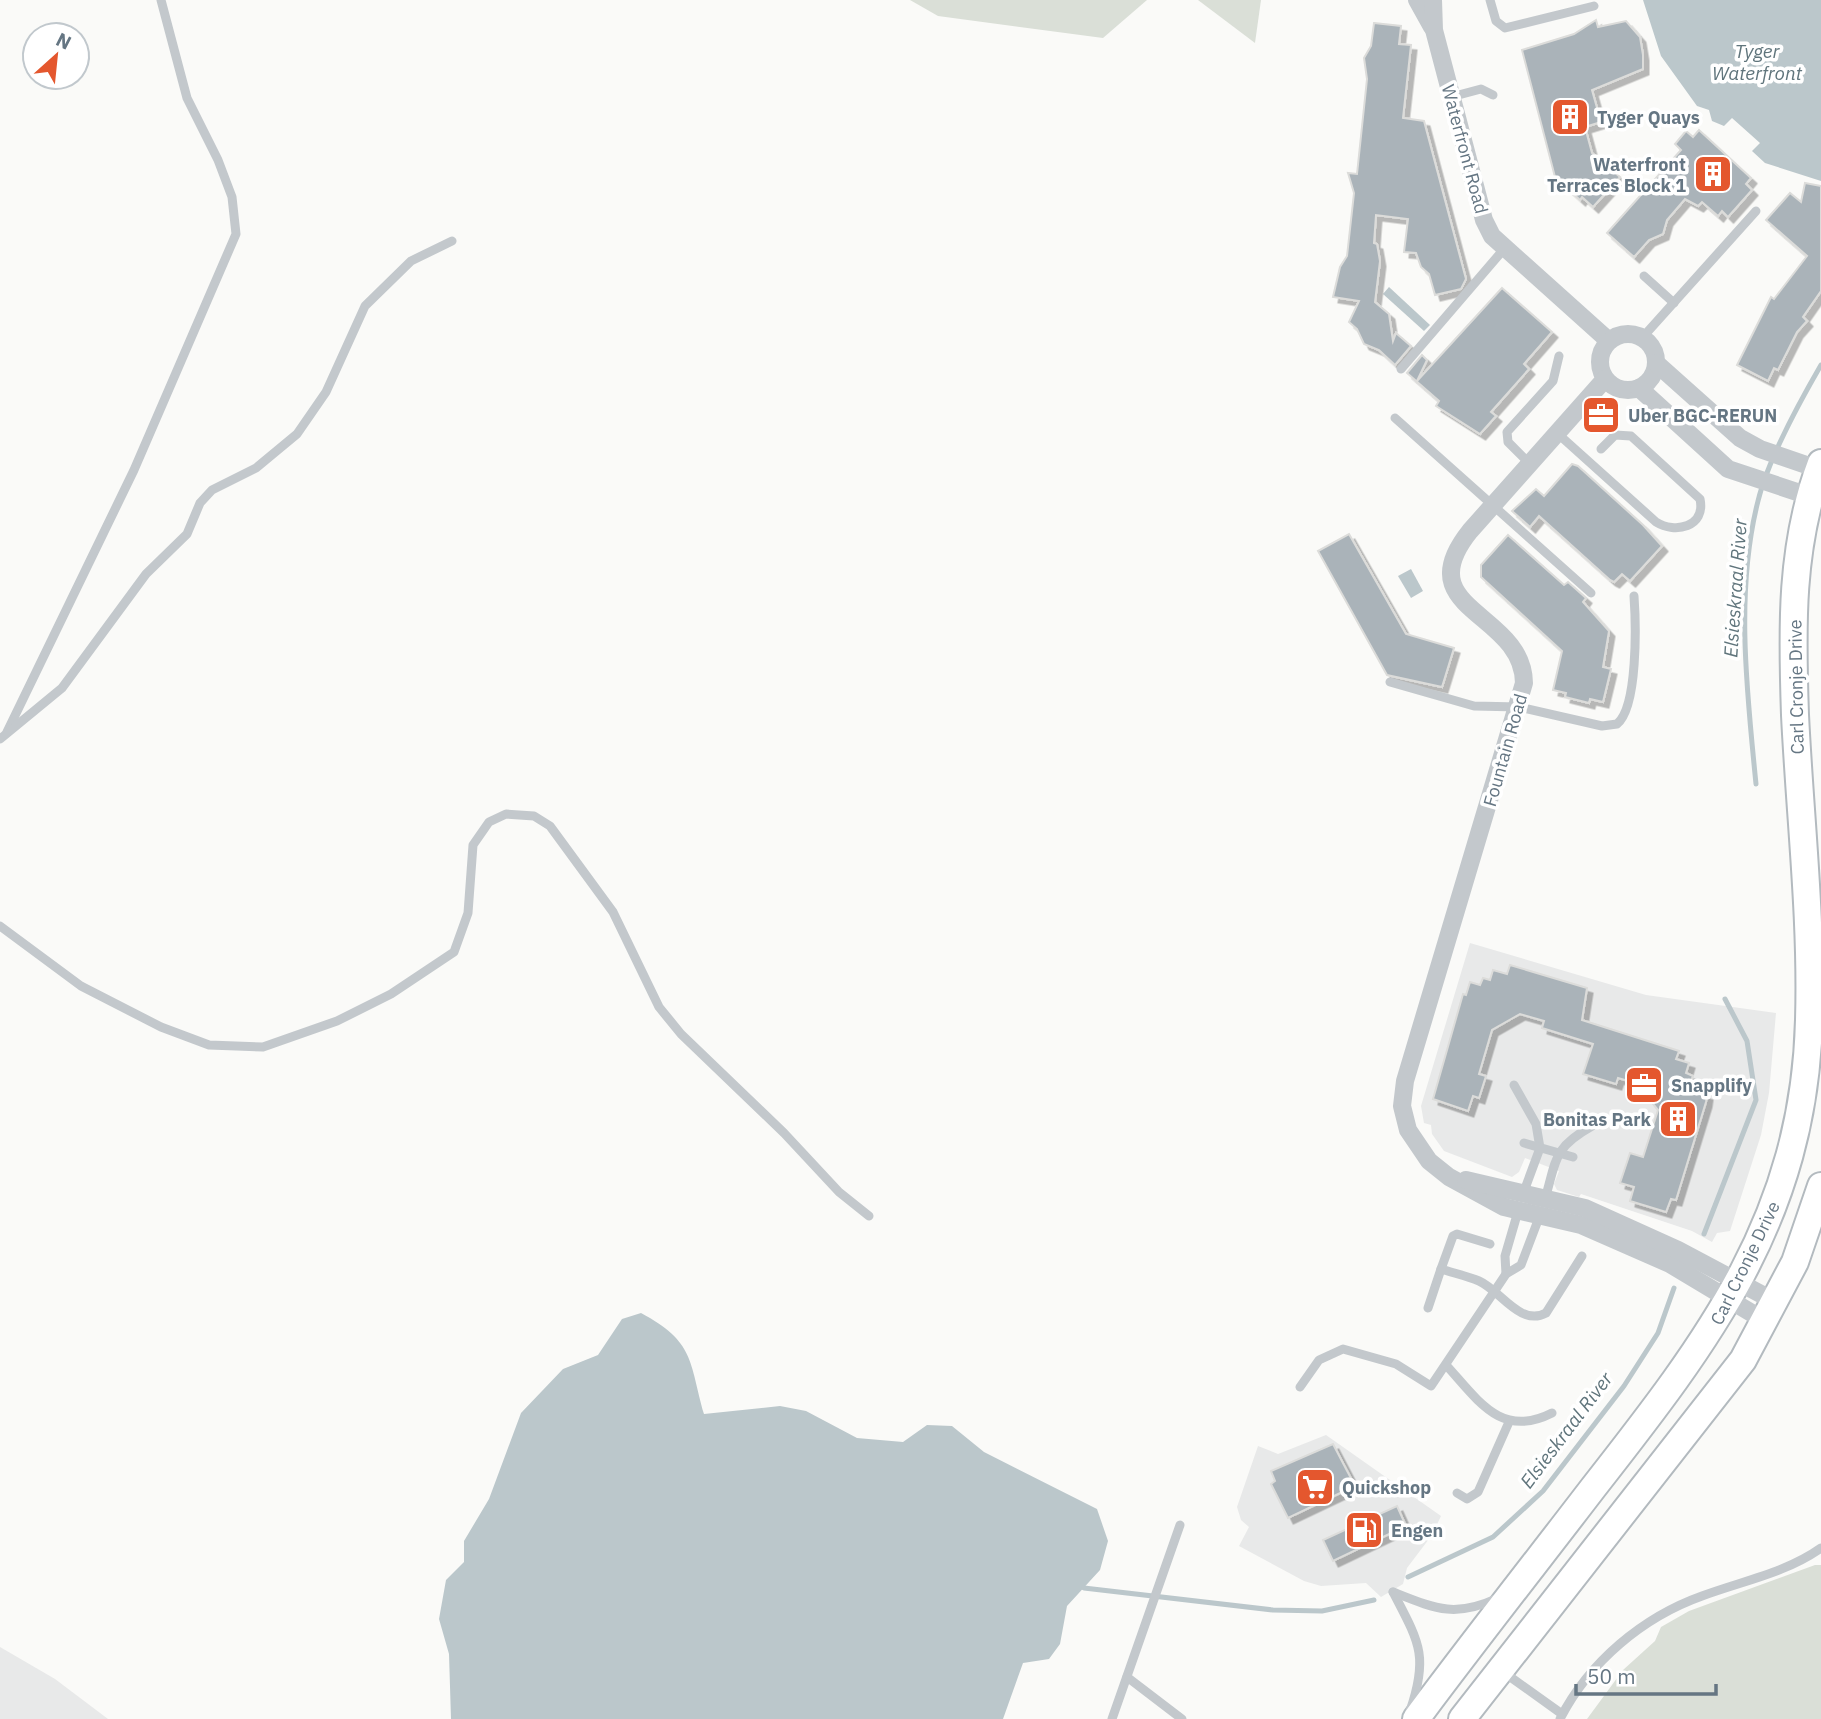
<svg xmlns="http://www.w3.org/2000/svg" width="1821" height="1719" font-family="'IBM Plex Sans',sans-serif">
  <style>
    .built { fill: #e8e9e9 }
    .green { fill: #dadfd7 }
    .water { fill: #bbc7cb }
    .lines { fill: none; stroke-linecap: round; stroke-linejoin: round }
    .stream { stroke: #bbc7cb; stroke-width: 5 }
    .building { fill: #aab3b9; stroke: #dcdcda; stroke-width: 2; filter: url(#shadow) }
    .secondary-casing { stroke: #b3babf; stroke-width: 30 }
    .lane { stroke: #c3c8cc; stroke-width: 9 }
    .street { stroke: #c3c8cc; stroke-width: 18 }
    .secondary { stroke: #fff; stroke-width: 26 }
    .labels { text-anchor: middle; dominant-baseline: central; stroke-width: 7; stroke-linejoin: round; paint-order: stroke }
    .poi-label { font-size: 18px; font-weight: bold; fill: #657683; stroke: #fff; text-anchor: start }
    .street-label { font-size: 18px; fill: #657683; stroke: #fff }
    .water-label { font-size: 19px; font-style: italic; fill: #60757c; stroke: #fff }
  </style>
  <defs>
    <filter id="shadow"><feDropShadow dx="5.5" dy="5.5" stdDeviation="0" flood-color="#0004"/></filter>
  </defs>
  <rect width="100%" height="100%" fill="#fafaf8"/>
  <g class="built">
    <path d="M1470 943 1646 995 1776 1013 1769 1093 1761 1135 1730 1231 1717 1233 1712 1242 1692 1231 1581 1194 1579 1197 1557 1190 1554 1184 1559 1171 1525 1158 1519 1172 1512 1177 1444 1151 1432 1134 1431 1125 1424 1123 1421 1106Z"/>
    <path d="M1326 1435 1441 1516 1432 1535 1407 1568 1403 1584 1381 1597 1366 1583 1321 1586 1304 1581 1239 1546 1249 1527 1241 1520 1237 1507 1258 1446 1278 1454Z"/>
    <path d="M0 1647 55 1679 108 1719H0Z"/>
  </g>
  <g class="green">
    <path d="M910 0H1147L1103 38 938 16Z"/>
    <path d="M1198 0H1261L1255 43Z"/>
    <path d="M1815 1565H1821V1719H1587L1623 1670 1655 1641 1661 1627 1689 1611Z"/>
  </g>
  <g class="water">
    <path d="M1643 0H1821V181L1765 163 1752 151 1760 143 1732 118 1724 126 1712 121 1709 110 1697 106 1661 56Z"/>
    <path d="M1389 287 1430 325 1424 331 1383 294Z"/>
    <path d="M1411 569 1423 591 1411 598 1398 576Z"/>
    <path d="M641 1313C695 1342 689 1361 704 1414L780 1406 806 1411 857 1438 903 1442 927 1425 952 1426 984 1452 1097 1509 1108 1541 1100 1570 1067 1606 1060 1644 1049 1659 1023 1663 1003 1719H451L449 1654 439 1619 446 1580 464 1562V1541L489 1499 521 1413 563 1369 598 1355 622 1319Z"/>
  </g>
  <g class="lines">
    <g class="stream">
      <path d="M1756 784C1747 693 1735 591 1758 501 1768 459 1799 403 1821 365"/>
      <path d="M1704 1234 1756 1100 1747 1041 1725 999"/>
      <path d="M1408 1577 1493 1537 1543 1491 1624 1386 1658 1333 1674 1288"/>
      <path d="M1084 1588 1273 1610 1322 1611 1374 1600"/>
    </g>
  </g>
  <g class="building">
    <path d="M1596 20 1598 27 1626 21 1640 37 1643 55V69L1592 90 1601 122 1585 127 1592 153 1620 177 1593 207 1582 197 1580 200 1555 177 1522 50 1574 34Z"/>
    <path d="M1374 23 1401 26 1399 44 1411 45 1403 118 1424 121 1466 279 1461 289 1435 295 1429 274 1421 267 1416 253 1404 252 1408 219 1376 215 1374 243 1377 244 1380 261 1375 302 1389 314 1393 341 1396 333 1411 346 1395 365 1379 350 1364 344 1357 329 1349 322 1359 301 1333 297 1340 267 1347 256 1354 193 1348 173 1357 174 1367 79 1364 58 1371 46Z"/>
    <path d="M1699 130 1751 178 1746 184 1752 190 1728 217 1722 211 1718 216 1702 202 1698 206 1685 199 1667 220 1663 234 1649 240 1634 257 1607 233 1681 150 1675 144 1686 131 1693 137Z"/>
    <path d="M1805 183 1821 186V291L1803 317 1807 321 1797 332 1778 370 1774 368 1768 381 1737 365 1771 297 1774 299 1807 256 1766 220 1790 193 1801 202Z"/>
    <path d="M1502 288 1552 332 1524 364 1529 369 1491 412 1496 416 1480 434 1436 406 1439 401 1407 373 1422 355 1427 360 1417 381Z"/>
    <path d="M1572 464 1578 466 1643 525 1662 546 1630 581 1622 574 1614 582 1610 580 1539 516 1530 527 1512 511 1536 489 1544 496Z"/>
    <path d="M1349 534 1406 634 1454 648 1442 687 1387 675 1318 551Z"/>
    <path d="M1508 535 1564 585 1568 582 1586 598 1583 602 1609 631 1603 667 1611 669 1603 702 1590 699 1589 703 1565 697 1566 693 1553 690 1562 651 1481 577V565Z"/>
    <path d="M1510 965 1587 988 1582 1020 1679 1051 1676 1059 1689 1063 1686 1073 1693 1076 1690 1083 1702 1087 1701 1093 1707 1095 1706 1102 1676 1200 1671 1199 1666 1212 1630 1201 1634 1187 1620 1183 1630 1153 1643 1157 1658 1110 1649 1099 1646 1086 1618 1078 1616 1084 1583 1074 1593 1044 1542 1028 1544 1021 1520 1014 1492 1030 1479 1074 1486 1076 1479 1098 1473 1096 1468 1111 1433 1099 1463 994 1466 995 1470 982 1480 985 1483 978 1490 980 1493 970 1507 974Z"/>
    <path d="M1333 1444 1355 1486 1288 1518 1271 1484 1275 1481 1271 1471Z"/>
    <path d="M1397 1506 1406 1526 1333 1561 1323 1540Z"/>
  </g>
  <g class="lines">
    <defs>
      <g id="secondary">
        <path d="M1416 1719C1474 1641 1534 1565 1593 1488 1709 1340 1804 1217 1809 1020 1812 919 1800 817 1795 715 1792 629 1790 545 1821 463"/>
        <path d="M1462 1719 1743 1360 1795 1262 1821 1186"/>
      </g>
    </defs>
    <use href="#secondary" class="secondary-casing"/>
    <g class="lane">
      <path d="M1490 0 1496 21 1505 28 1594 6"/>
      <path d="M1451 97 1481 89 1493 95"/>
      <path d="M1644 276 1674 303"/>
      <path d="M1642 338 1756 211"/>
      <path d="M1401 369 1504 249"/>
      <path d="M1395 418 1591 593"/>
      <path d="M1557 433 1656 522C1675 534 1706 527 1700 499L1631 436 1615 435 1601 449"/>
      <path d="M1530 464 1508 442 1507 432 1553 381 1559 356"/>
      <path d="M1390 682 1474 706 1519 707 1602 726 1617 724C1638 707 1636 624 1634 596"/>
      <path d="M7 732 134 470 236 234 232 197 218 160 187 98 161 0"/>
      <path d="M0 739 62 688 146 574 187 534 200 503 212 490 256 468 297 434 326 392 365 306 411 261 452 241"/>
      <path d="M0 926 81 986 161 1027 209 1045 263 1047 337 1021 391 994 454 952 468 913 473 845 489 822 506 814 534 816 550 826 613 912 659 1007 681 1034 784 1133 839 1192 869 1216"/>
      <path d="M1514 1085 1536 1124 1540 1148 1523 1194"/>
      <path d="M1524 1143 1573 1157"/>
      <path d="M1544 1202C1557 1161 1551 1149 1592 1126"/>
      <path d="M1490 1244 1457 1234 1453 1236 1441 1269C1453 1273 1467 1276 1479 1281 1500 1290 1520 1327 1546 1313L1582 1256"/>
      <path d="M1506 1274 1505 1256 1519 1208"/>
      <path d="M1428 1308 1441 1269"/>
      <path d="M1446 1365C1478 1400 1501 1439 1552 1413"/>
      <path d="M1300 1387 1319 1360 1343 1349 1396 1364 1431 1386 1506 1274 1521 1265 1540 1215"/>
      <path d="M1457 1493 1467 1499 1478 1492 1509 1422"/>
      <path d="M1393 1592C1419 1642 1429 1656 1410 1711"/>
      <path d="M1393 1592C1436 1609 1455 1618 1498 1598"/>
      <path d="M1502 1671 1562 1714"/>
      <path d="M1127 1677 1182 1719"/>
      <path d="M1112 1719 1180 1525"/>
      <path d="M1560 1719C1589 1662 1643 1617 1702 1596 1742 1581 1786 1573 1821 1548"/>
    </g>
    <g class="street">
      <path d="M1417 0 1432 27"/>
      <path d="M1433 0 1434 30 1484 220 1492 236 1609 341"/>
      <circle cx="1628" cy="362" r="28"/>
      <path d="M1656 363 1740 438 1760 449 1821 470"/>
      <path d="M1605 379 1470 531C1406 611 1523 611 1524 683L1405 1081 1402 1106 1408 1130 1429 1161 1449 1177 1504 1207 1581 1225 1670 1264 1765 1321"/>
      <path d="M1639 388 1728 469 1821 500"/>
      <path d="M1466 1180 1585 1208 1678 1250 1776 1302"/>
    </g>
    <use href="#secondary" class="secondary"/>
  </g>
  <defs>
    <symbol id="building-square" viewBox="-11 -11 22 22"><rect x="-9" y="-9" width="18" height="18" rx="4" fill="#e4572e" stroke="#fff"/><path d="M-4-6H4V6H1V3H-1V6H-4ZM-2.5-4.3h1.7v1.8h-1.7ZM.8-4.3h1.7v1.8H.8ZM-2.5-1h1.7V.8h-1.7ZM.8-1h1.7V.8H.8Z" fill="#fff"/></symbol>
    <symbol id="office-square" viewBox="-11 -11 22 22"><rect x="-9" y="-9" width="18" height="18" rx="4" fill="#e4572e" stroke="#fff"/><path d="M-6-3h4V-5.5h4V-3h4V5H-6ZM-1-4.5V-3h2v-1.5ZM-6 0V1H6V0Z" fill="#fff"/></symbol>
    <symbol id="supermarket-square" viewBox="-11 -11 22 22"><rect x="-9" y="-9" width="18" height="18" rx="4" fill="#e4572e" stroke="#fff"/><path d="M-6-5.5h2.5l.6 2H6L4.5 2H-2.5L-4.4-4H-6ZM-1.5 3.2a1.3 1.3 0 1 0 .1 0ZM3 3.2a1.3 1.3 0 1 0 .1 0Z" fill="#fff"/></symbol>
    <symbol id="fuel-square" viewBox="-11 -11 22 22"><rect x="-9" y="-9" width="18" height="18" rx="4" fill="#e4572e" stroke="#fff"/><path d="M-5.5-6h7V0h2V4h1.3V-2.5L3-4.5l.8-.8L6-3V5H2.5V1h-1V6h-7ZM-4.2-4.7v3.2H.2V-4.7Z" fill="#fff"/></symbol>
  </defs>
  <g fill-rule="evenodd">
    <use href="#building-square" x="1548" y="95" width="44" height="44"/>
    <use href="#building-square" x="1691" y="152" width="44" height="44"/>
    <use href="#office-square" x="1579" y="393" width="44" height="44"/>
    <use href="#office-square" x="1622" y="1063" width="44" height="44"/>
    <use href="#building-square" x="1656" y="1097" width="44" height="44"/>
    <use href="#supermarket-square" x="1293" y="1465" width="44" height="44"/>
    <use href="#fuel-square" x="1342" y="1508" width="44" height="44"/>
  </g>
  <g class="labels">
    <g class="poi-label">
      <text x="1597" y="117">Tyger Quays</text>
      <text x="1686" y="164" text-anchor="end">Waterfront<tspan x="1686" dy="21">Terraces Block 1</tspan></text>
      <text x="1628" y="415">Uber BGC-RERUN</text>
      <text x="1671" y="1085">Snapplify</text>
      <text x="1651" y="1119" text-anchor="end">Bonitas Park</text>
      <text x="1342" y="1487">Quickshop</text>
      <text x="1391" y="1530">Engen</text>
    </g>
    <g class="street-label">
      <text transform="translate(1465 149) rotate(75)">Waterfront Road</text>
      <text transform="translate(1796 687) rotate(-91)">Carl Cronje Drive</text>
      <text transform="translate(1505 750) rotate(-74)">Fountain Road</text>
      <text transform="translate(1745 1263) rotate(-64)">Carl Cronje Drive</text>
    </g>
    <g class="water-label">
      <text x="1757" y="51">Tyger<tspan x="1757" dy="22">Waterfront</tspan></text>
      <text transform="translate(1735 588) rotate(-86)">Elsieskraal River</text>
      <text transform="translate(1566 1430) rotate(-53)">Elsieskraal River</text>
    </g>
  </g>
  <g transform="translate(56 56) rotate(27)"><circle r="33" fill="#ffffff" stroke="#c1c8cd" stroke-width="2"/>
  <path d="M0-5L12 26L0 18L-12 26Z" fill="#e4572e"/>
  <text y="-10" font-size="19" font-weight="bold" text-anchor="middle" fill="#657683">N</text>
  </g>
  <path d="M1576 1684v10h140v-10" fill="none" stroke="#657683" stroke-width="3.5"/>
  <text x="1587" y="1684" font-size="21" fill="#657683" stroke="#ffffff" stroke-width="5" paint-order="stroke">50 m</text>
</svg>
